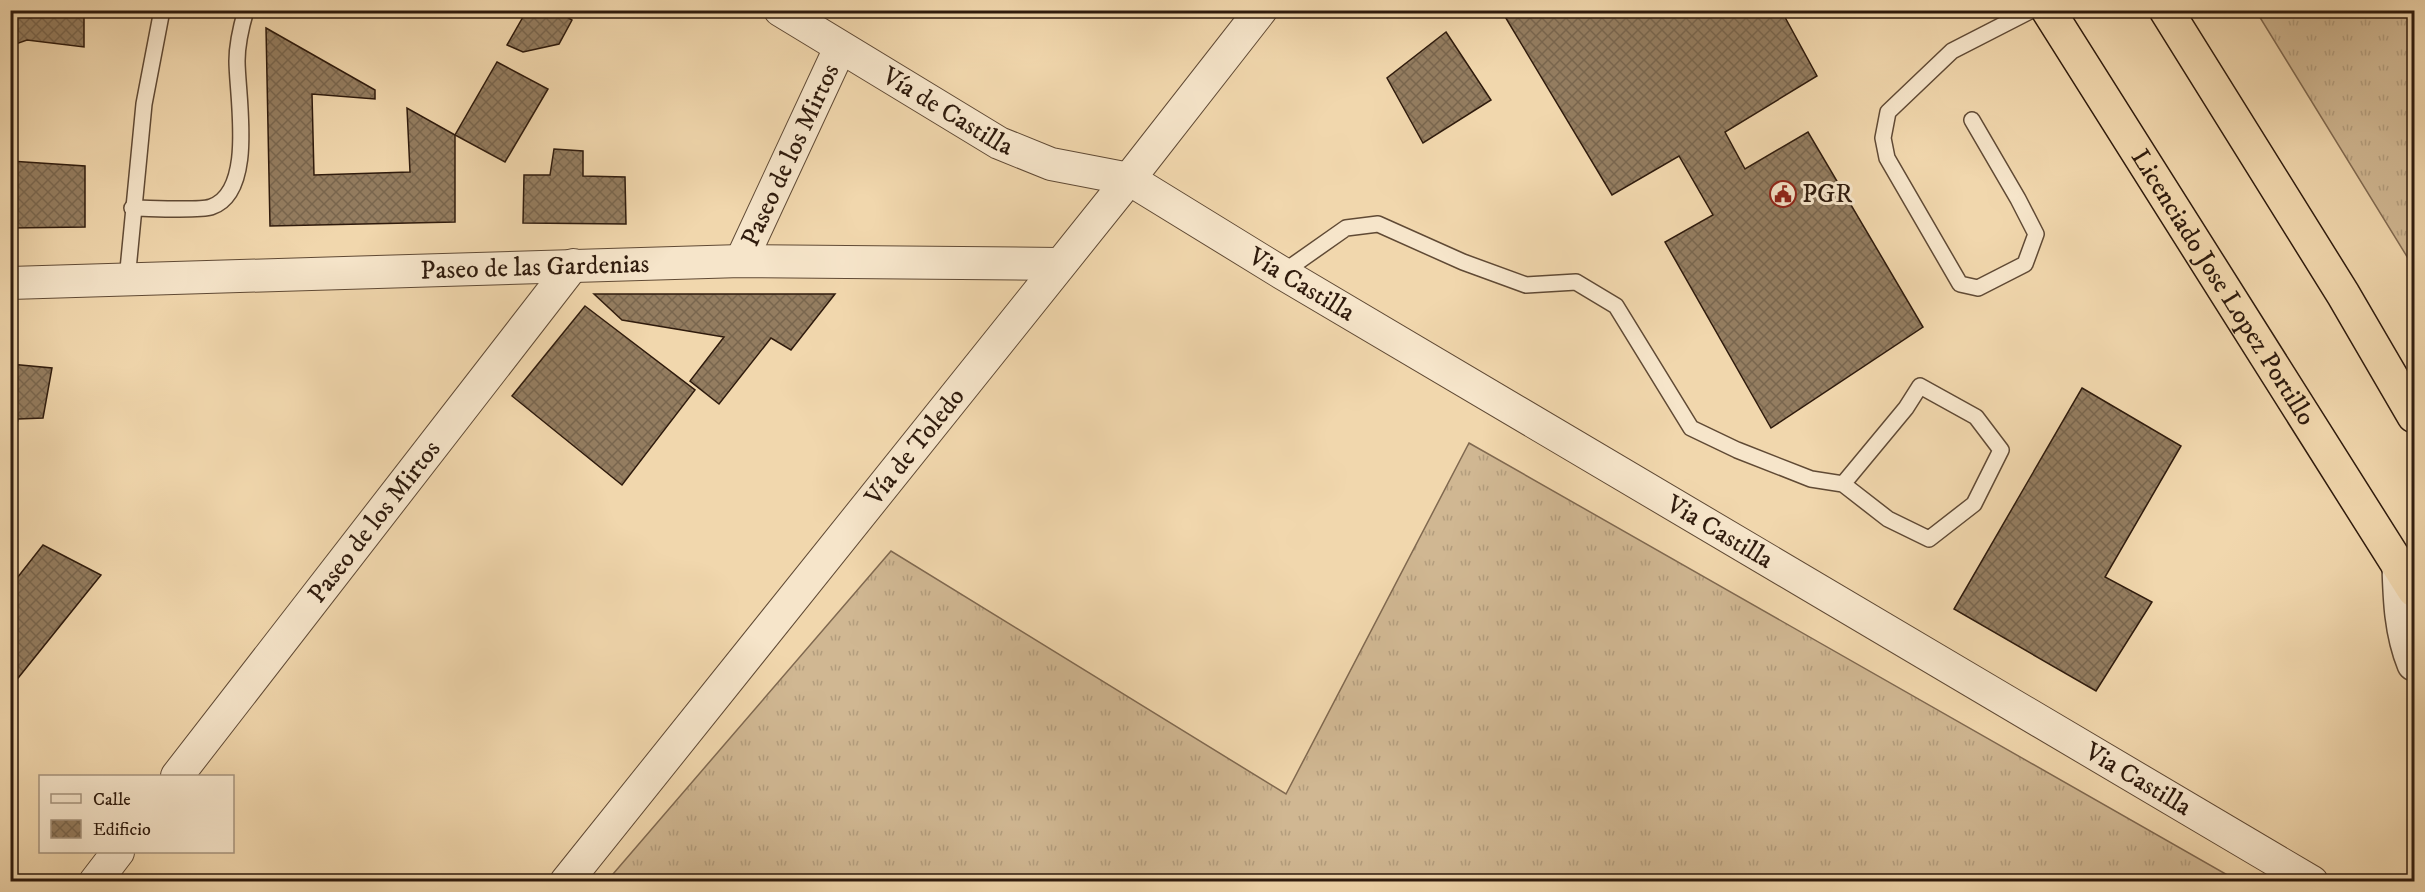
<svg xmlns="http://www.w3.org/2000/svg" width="2425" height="892" font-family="'IM FELL DW Pica',serif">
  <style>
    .grass { fill: url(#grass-tufts); stroke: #806950; stroke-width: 1.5 }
    .building { fill: url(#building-cross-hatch); stroke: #2f1b0d; stroke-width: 1.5 }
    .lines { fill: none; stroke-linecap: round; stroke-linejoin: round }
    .service-casing { stroke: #604a35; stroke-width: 18 }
    .minor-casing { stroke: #604a35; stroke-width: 34 }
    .tertiary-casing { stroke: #604a35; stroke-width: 36 }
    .trunk-casing { stroke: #2f1b0d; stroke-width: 36 }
    .service { stroke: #f6e5ca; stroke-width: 15 }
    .minor { stroke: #f6e5ca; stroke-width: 32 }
    .tertiary { stroke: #f6e5ca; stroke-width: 33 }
    .trunk { stroke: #f1d7ad; stroke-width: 33 }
    .labels { text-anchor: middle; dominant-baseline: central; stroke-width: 6; stroke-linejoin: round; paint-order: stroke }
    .street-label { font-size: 26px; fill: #2f1b0d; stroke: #f6e5ca }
    .poi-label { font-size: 26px; fill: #2f1b0d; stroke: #f6e5ca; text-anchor: start }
  </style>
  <defs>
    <pattern id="grass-tufts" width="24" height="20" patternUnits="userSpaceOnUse" patternTransform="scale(1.5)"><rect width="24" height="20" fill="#d0b792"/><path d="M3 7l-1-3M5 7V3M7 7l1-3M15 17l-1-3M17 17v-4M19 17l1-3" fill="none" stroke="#b39d7d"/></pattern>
    <pattern id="building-cross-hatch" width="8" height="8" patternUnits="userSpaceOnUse" patternTransform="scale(1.5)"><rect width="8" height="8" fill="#947d60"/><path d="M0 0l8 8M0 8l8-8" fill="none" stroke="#79664e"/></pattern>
  </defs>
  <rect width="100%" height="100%" fill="#f1d7ad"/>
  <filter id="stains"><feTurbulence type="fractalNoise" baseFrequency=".00333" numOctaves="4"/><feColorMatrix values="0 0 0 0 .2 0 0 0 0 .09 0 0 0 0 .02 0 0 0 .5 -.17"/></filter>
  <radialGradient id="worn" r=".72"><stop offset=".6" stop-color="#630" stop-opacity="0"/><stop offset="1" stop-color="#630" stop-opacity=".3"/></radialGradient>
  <g class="grass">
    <path d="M2256 11H2414V268Z"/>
    <path d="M1469 443 2238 881H607L891 551 1286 794Z"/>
  </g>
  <g class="building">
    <path d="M10 10H84V47L27 40 10 46Z"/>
    <path d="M527 10H556L572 20 559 44 523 52 507 45Z"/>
    <path d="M1501 10H1781L1817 76 1725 132 1745 169 1808 132 1923 327 1771 428 1665 242 1713 215 1679 156 1612 195Z"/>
    <path d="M266 28 375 90V99L312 94 314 175 410 172 407 108 455 135V222L270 226Z"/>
    <path d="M1446 32 1491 100 1423 143 1387 78Z"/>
    <path d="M497 62 548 89 505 162 455 135Z"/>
    <path d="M554 149 583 151V176L625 177 626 224 523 223 524 175H550Z"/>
    <path d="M10 161 85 166V227L10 228Z"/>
    <path d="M594 294H835L791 350 771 338 719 404 690 381 724 337 622 320Z"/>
    <path d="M585 306 695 390 622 485 512 396Z"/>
    <path d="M10 364 52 368 43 418 18 419 10 457Z"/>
    <path d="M2082 388 2181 446 2105 577 2152 602 2096 691 1954 609Z"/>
    <path d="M43 545 101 575 10 688V587Z"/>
  </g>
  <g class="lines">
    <defs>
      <g id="service">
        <path d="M1972 120 2018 199 2036 234 2025 264 1978 288 1960 284 1887 158 1883 138 1888 112 1952 51 2032 10"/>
        <path d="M132 208C148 208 199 211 211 207 256 192 237 96 237 61 237 44 241 27 246 10"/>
        <path d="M1282 273 1346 228 1378 224 1463 262 1526 285 1576 282 1616 306 1691 428 1737 450 1811 479 1843 484 1906 408 1920 386 1976 417 2001 450 1974 504 1929 539 1888 519 1843 484"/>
        <path d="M127 280 144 104 162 10"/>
      </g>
      <g id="minor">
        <path id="s1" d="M780 10 999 143 1051 164 1129 179 1282 273 2312 882"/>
        <path id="s2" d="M741 261 840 48"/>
        <path id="s3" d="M10 283 741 261 1060 264"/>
        <path id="s4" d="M177 776 573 265"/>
        <path d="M95 882 118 852"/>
        <path id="s5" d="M566 882 1129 179 1261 10"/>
      </g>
      <path id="tertiary" d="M2399 565C2400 599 2401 632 2414 664"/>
      <g id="trunk">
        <path id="s6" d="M2048 10 2414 590"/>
        <path d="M2166 10 2343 294 2414 416"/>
      </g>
    </defs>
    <use href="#service" class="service-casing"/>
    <use href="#minor" class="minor-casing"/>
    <use href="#tertiary" class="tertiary-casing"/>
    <use href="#trunk" class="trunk-casing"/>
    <use href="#service" class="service"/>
    <use href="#minor" class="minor"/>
    <use href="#tertiary" class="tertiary"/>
    <use href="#trunk" class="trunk"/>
  </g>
  <defs>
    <symbol id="civic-ring" viewBox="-11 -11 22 22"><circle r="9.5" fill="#f6e5ca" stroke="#8f2418" stroke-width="1.5"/><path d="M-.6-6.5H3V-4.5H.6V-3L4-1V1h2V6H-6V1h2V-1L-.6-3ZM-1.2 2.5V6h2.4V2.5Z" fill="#8f2418"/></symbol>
  </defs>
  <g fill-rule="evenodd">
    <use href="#civic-ring" x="1768" y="179" width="30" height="30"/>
  </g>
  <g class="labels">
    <g class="street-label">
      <text stroke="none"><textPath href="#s1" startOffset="196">Vía de Castilla</textPath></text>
      <text stroke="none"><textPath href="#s2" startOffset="117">Paseo de los Mirtos</textPath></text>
      <text stroke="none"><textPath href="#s3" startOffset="525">Paseo de las Gardenias</textPath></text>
      <text stroke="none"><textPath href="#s1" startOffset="594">Via Castilla</textPath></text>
      <text stroke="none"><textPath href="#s6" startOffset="328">Licenciado Jose Lopez Portillo</textPath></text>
      <text stroke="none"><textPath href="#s5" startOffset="558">Vía de Toledo</textPath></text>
      <text stroke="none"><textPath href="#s4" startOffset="322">Paseo de los Mirtos</textPath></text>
      <text stroke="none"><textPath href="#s1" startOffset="1080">Via Castilla</textPath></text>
      <text stroke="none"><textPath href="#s1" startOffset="1566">Via Castilla</textPath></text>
    </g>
    <g class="poi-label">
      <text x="1802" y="194">PGR</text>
    </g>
  </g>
  <rect width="2425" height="892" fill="none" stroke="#f1d7ad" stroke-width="36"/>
  <rect x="12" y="12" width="2401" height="868" fill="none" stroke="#2f1b0d" stroke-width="3"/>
  <rect x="18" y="18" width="2389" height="856" fill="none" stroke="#2f1b0d" stroke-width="1.5"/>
  <rect x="39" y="775" width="195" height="78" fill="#f6e5ca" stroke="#a6947e" stroke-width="1.5"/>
  <rect x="51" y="794" width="30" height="9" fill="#f6e5ca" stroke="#a6947e" stroke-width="1.5"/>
  <text x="93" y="805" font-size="18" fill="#2f1b0d">Calle</text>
  <rect x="51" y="820" width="30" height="18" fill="url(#building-cross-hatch)" stroke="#a6947e" stroke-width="1.5"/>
  <text x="93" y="835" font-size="18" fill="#2f1b0d">Edificio</text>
  <rect width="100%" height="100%" filter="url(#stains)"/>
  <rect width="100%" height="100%" fill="url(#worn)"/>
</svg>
